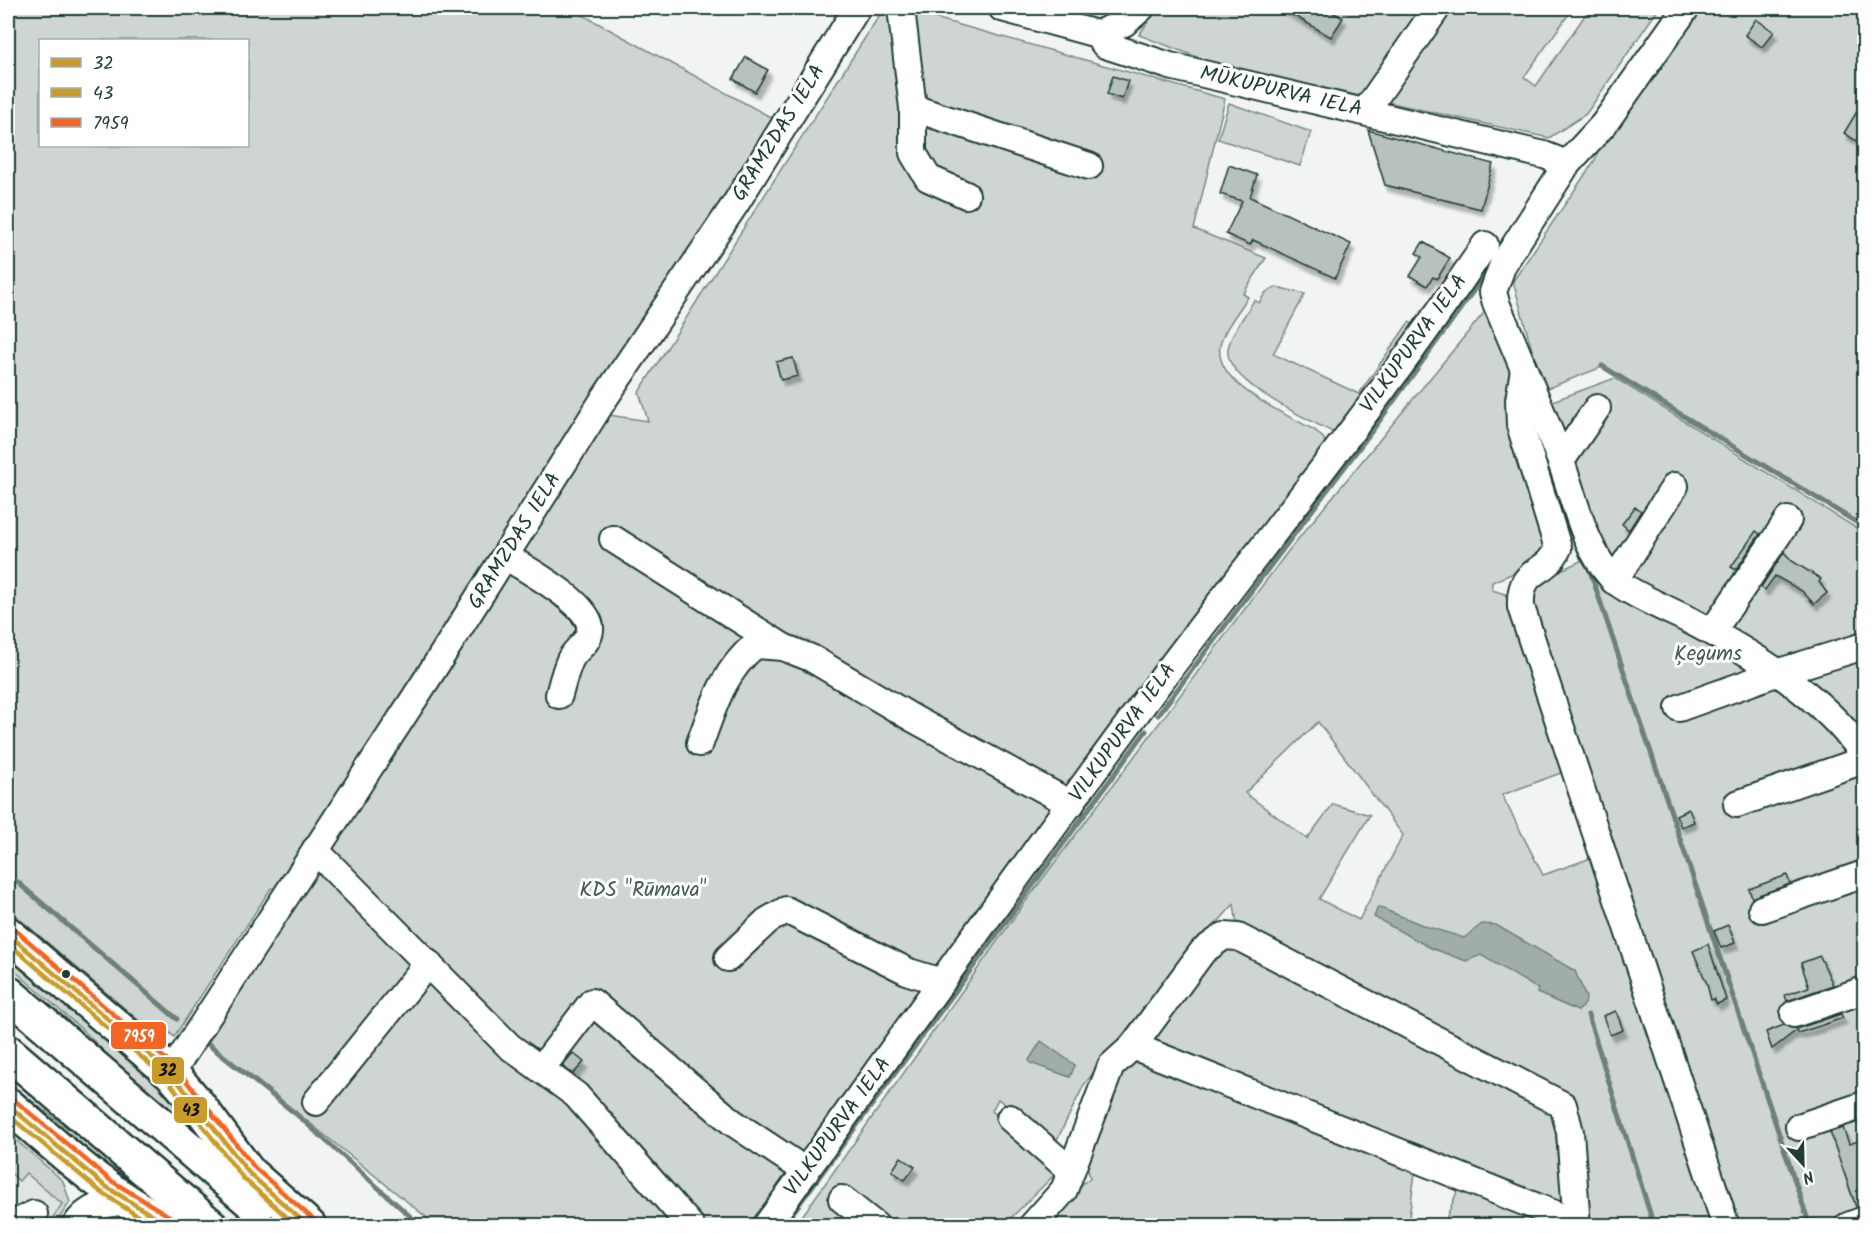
<svg xmlns="http://www.w3.org/2000/svg" width="1872" height="1233" font-family="Kalam,sans-serif">
  <style>
    .built { fill: #e0e4e3 }
    .green { fill: #ced5d3; stroke: #768984; stroke-width: 1.5; fill-rule: evenodd }
    .water { fill: #a1adaa; stroke: #6d807b; stroke-width: 1.5 }
    .lines { fill: none; stroke-linecap: round; stroke-linejoin: round }
    .stream { stroke: #6d807b; stroke-width: 5 }
    .building { fill: #b7c1bd; stroke: #1f3d34; stroke-width: 1.5; filter: url(#shadow) }
    .minor-casing { stroke: #1f3d34; stroke-width: 30 }
    .highway-casing { stroke: #1f3d34; stroke-width: 38 }
    .minor { stroke: #fff; stroke-width: 26 }
    .highway { stroke: #fff; stroke-width: 33 }
    .bus-1-casing { stroke: #fff; stroke-width: 9 }
    .bus-2-casing { stroke: #fff; stroke-width: 9 }
    .bus-3-casing { stroke: #fff; stroke-width: 9 }
    .bus-1 { stroke: #c99c2a; stroke-width: 4.5 }
    .bus-2 { stroke: #c99c2a; stroke-width: 4.5 }
    .bus-3 { stroke: #f26522; stroke-width: 4.5 }
    .bus-dot { fill: #1f3d34; stroke: #fff; stroke-width: 2 }
    .labels { text-anchor: middle; dominant-baseline: central; stroke-width: 6; stroke-linejoin: round; paint-order: stroke }
    .street-label { font-size: 21px; fill: #1f3d34; stroke: #fff }
    .park-label { font-size: 21px; fill: #425b54; stroke: #fff }
    .line-badge { stroke: #fff; stroke-width: 2 }
    .badge-label { font-size: 16px; text-anchor: middle; font-weight: bold; fill: #fff }
    .pale-badge-label { font-size: 16px; text-anchor: middle; font-weight: bold; fill: #111 }
  </style>
  <defs>
    <filter id="shadow"><feDropShadow dx="3.5" dy="6" stdDeviation="1.5" flood-color="#0004"/></filter>
  </defs>
  <rect width="100%" height="100%" fill="#f2f3f3"/>
  <filter id="ink" filterUnits="userSpaceOnUse"><feTurbulence type="fractalNoise" baseFrequency=".0167" numOctaves="2"/><feDisplacementMap in="SourceGraphic" scale="12" xChannelSelector="R" yChannelSelector="G"/><feConvolveMatrix kernelMatrix="1 2 1 2 8 2 1 2 1" color-interpolation-filters="sRGB"/></filter>
  <g filter="url(#ink)">
    <path class="built" d="M8 1133 63 1181 70 1202 55 1225H8Z"/>
    <g class="green">
      <path d="M8 8H570L776 120 300 850 278 889 271 888 174 1037 170 1033 163 1041 8 909ZM40 40H248V146H40Z"/>
      <path d="M884 8H899L1225 99 1194 229 1266 258 1243 294 1248 297C1239 311 1223 330 1220 346 1214 386 1287 414 1316 431L1324 439 1326 447 749 1225H436L208 1041 609 415 648 421 639 392Z"/>
      <path d="M1157 8H1421L1360 96 1218 65 1139 35Z"/>
      <path d="M1442 8H1573L1524 77 1536 86 1590 8H1659L1586 114 1549 138 1378 100Z"/>
      <path d="M1699 8H1864V527L1602 367 1543 390 1513 281 1595 160 1599 147Z"/>
      <path d="M1229 103 1311 132 1300 166 1218 139Z"/>
      <path d="M1276 287 1305 294 1273 354 1359 394 1409 322 1422 329 1340 436C1315 422 1223 383 1228 349 1231 332 1246 315 1254 300L1259 303 1266 292Z"/>
      <path d="M1492 303 1517 370 1505 398 1551 547 1538 563 1492 582V590L1505 594 1566 771 1502 795 1543 875 1594 857 1684 1131 1711 1225H1583L1574 1099 1237 925 1234 904 1155 993 1084 1085 1055 1144 998 1099 992 1111 1059 1170 1004 1225 795 1226 1023 905 1289 550ZM1318 722 1403 835 1359 920 1319 899 1370 815 1333 804 1307 839 1245 793Z"/>
      <path d="M1615 378 1864 533V1225H1815L1813 1220 1799 1225H1733L1526 606 1534 582 1581 561 1531 409Z"/>
      <path d="M1226 940 1553 1106 1562 1202 1147 1037Z"/>
      <path d="M8 943 138 1055 218 1152 120 1068 85 1032 8 965Z"/>
      <path d="M1139 1055 1416 1165 1408 1225 1042 1226 1069 1194 1090 1178 1084 1153 1114 1080Z"/>
      <path d="M8 1082 121 1170 156 1204 8 1095Z"/>
      <path d="M8 1133 63 1181 70 1202 55 1225H48L62 1204 26 1173 19 1181 8 1171Z"/>
      <path d="M1461 1182 1563 1226H1443Z"/>
    </g>
    <g class="water">
      <path d="M1378 907 1425 926 1464 938 1482 924 1496 925 1575 971 1586 997 1585 1004 1578 1011 1537 993 1538 989 1481 955 1466 961 1431 948 1374 917Z"/>
      <path d="M1041 1041 1075 1065 1070 1077 1030 1063 1029 1060Z"/>
    </g>
    <g class="lines">
      <g class="stream">
        <path d="M1602 366 1864 527"/>
        <path d="M1857 522 1864 516"/>
        <path d="M1587 562 1809 1223"/>
        <path d="M1158 715 1380 420 1489 269"/>
        <path d="M8 874 177 1019"/>
        <path d="M1588 1015 1654 1226"/>
        <path d="M208 1037 205 1042 296 1114 421 1226"/>
        <path d="M783 1226 1146 731"/>
      </g>
    </g>
    <g class="building">
      <path d="M1281 8H1325L1343 18 1331 37Z"/>
      <path d="M1756 19 1774 32 1762 47 1745 35Z"/>
      <path d="M746 57 768 70 755 92 733 79Z"/>
      <path d="M1113 76 1128 81 1122 99 1107 94Z"/>
      <path d="M1864 100V146L1844 133Z"/>
      <path d="M1368 130 1493 164 1481 209 1385 185Z"/>
      <path d="M1229 165 1257 175 1250 197 1351 244 1335 278 1253 240 1250 245 1226 234 1242 201 1220 194Z"/>
      <path d="M1423 242 1450 258 1437 279 1433 277 1427 286 1410 276 1422 257 1416 253Z"/>
      <path d="M793 358 798 376 781 380 776 362Z"/>
      <path d="M1635 507 1641 511 1629 530 1622 524Z"/>
      <path d="M1756 531 1760 534 1736 570 1731 567Z"/>
      <path d="M1784 552 1792 561 1821 579 1819 582 1827 593 1814 604 1802 591 1775 576 1765 590 1761 587Z"/>
      <path d="M1689 809 1694 822 1681 827 1676 815Z"/>
      <path d="M1787 875 1790 884 1752 898 1749 889Z"/>
      <path d="M1728 925 1735 943 1721 948 1714 931Z"/>
      <path d="M1708 944 1726 1000 1717 1004 1714 999 1711 1000 1707 984 1693 951Z"/>
      <path d="M1820 956 1833 985 1787 1001 1785 995 1809 987 1801 963Z"/>
      <path d="M1616 1011 1623 1030 1610 1035 1603 1016Z"/>
      <path d="M1841 1014 1843 1018 1820 1026 1798 1033 1797 1030 1772 1049 1766 1032 1784 1025 1799 1028Z"/>
      <path d="M573 1053 584 1062 573 1074 562 1066Z"/>
      <path d="M1843 1128 1849 1144 1864 1139V1205L1856 1207 1830 1132Z"/>
      <path d="M901 1157 915 1167 905 1180 892 1171Z"/>
    </g>
    <g class="lines">
      <defs>
        <g id="minor">
          <path d="M901 8 913 108V153L928 178 966 195"/>
          <path d="M1002 8 1097 34 1105 45 1170 66 1544 155 1567 164"/>
          <path d="M1686 8 1604 124 1567 164 1503 264 1493 292 1496 303C1518 355 1540 406 1560 459 1575 499 1583 547 1613 579 1625 591 1671 611 1689 620 1755 655 1819 693 1864 754"/>
          <path d="M1097 34 1124 23 1141 8"/>
          <path d="M913 108 1089 166"/>
          <path d="M1365 112 1437 8"/>
          <path d="M1524 370 1519 400 1520 425 1558 548C1545 578 1519 565 1521 607L1726 1226"/>
          <path d="M1561 461 1597 408"/>
          <path d="M613 539 783 647 811 658 914 719 1071 804"/>
          <path d="M505 556C524 568 593 605 590 630 589 643 575 649 570 660 565 671 562 684 559 695"/>
          <path d="M1614 581 1675 486"/>
          <path d="M1712 632 1788 520"/>
          <path d="M1679 708 1779 672 1864 646"/>
          <path d="M700 743C714 705 723 672 755 645L783 647"/>
          <path d="M1737 804 1864 760"/>
          <path d="M315 850 509 1046 576 1095 691 1226"/>
          <path d="M1762 909 1864 874"/>
          <path d="M728 958 767 921 786 910 909 972 942 982"/>
          <path d="M1794 1014 1864 990"/>
          <path d="M1133 1046 1577 1223"/>
          <path d="M541 1069 592 1002 732 1122 806 1171"/>
          <path d="M171 1073 427 679 604 399 736 203 857 8"/>
          <path d="M316 1102 428 963"/>
          <path d="M1010 1118 1071 1171"/>
          <path d="M1799 1127 1864 1105"/>
          <path d="M842 1199 876 1226"/>
          <path d="M9 1226 34 1214"/>
          <path d="M75 1226C88 1206 104 1204 126 1201"/>
          <path d="M766 1226C899 1042 1029 857 1164 676 1272 533 1385 394 1485 245"/>
          <path d="M1032 1226 1064 1190 1111 1066 1133 1046 1203 951 1224 936 1238 937 1563 1105 1570 1132 1577 1226"/>
          <path d="M1848 1226 1864 1220"/>
        </g>
        <g id="highway">
          <path d="M8 934 171 1073 197 1103 249 1173 309 1226"/>
          <path d="M8 993 257 1207"/>
          <path d="M8 1052 211 1226"/>
          <path d="M8 1105C59 1149 109 1196 170 1226"/>
        </g>
      </defs>
      <use href="#minor" class="minor-casing"/>
      <use href="#highway" class="highway-casing"/>
      <use href="#minor" class="minor"/>
      <use href="#highway" class="highway"/>
      <defs>
        <g id="bus-1">
          <path d="M8 934 171 1073 249 1173 308 1226"/>
          <path d="M8 1105 105 1186 169 1226"/>
        </g>
        <g id="bus-2">
          <path d="M8 943 166 1078 243 1178 297 1226"/>
          <path d="M8 1115 101 1192 153 1226"/>
        </g>
        <g id="bus-3">
          <path d="M13 928 176 1068 255 1168 314 1220"/>
          <path d="M13 1099 110 1180 174 1219"/>
        </g>
      </defs>
      <use href="#bus-1" class="bus-1-casing"/>
      <use href="#bus-2" class="bus-2-casing"/>
      <use href="#bus-3" class="bus-3-casing"/>
      <use href="#bus-1" class="bus-1"/>
      <use href="#bus-2" class="bus-2"/>
      <use href="#bus-3" class="bus-3"/>
    </g>
  </g>
  <circle class="bus-dot" cx="66" cy="974" r="5"/>
  <g class="labels">
    <g class="street-label">
      <text transform="translate(1281 92) rotate(13)">MŪKUPURVA IELA</text>
      <text transform="translate(779 133) rotate(-58)">GRAMZDAS IELA</text>
      <text transform="translate(1414 344) rotate(-54)">VILKUPURVA IELA</text>
      <text transform="translate(515 541) rotate(-58)">GRAMZDAS IELA</text>
      <text transform="translate(1123 733) rotate(-54)">VILKUPURVA IELA</text>
      <text transform="translate(838 1127) rotate(-54)">VILKUPURVA IELA</text>
    </g>
    <g class="park-label">
      <text x="1708" y="654">Ķegums</text>
      <text x="643" y="890">KDS "Rūmava"</text>
    </g>
  </g>
  <g class="line-badge">
    <rect x="110" y="1021" width="57" height="29" rx="6" fill="#f26522"/>
    <rect x="151" y="1056" width="34" height="29" rx="6" fill="#c99c2a"/>
    <rect x="173" y="1096" width="35" height="28" rx="6" fill="#c99c2a"/>
  </g>
  <g class="badge-label">
    <text x="139" y="1042">7959</text>
  </g>
  <g class="pale-badge-label">
    <text x="168" y="1076">32</text>
    <text x="191" y="1116">43</text>
  </g>
  <rect width="1872" height="1233" fill="none" stroke="#fff" stroke-width="30"/>
  <rect x="15" y="15" width="1842" height="1203" fill="none" stroke="#1f3d34" stroke-width="2" filter="url(#ink)"/>
  <rect x="39" y="39" width="210" height="108" fill="#ffffff" stroke="#a5b1ae" stroke-width="1.5"/>
  <rect x="51" y="58" width="30" height="9" fill="#c99c2a" stroke="#a5b1ae" stroke-width="1.5"/>
  <text x="93" y="69" font-size="18" fill="#1f3d34">32</text>
  <rect x="51" y="88" width="30" height="9" fill="#c99c2a" stroke="#a5b1ae" stroke-width="1.5"/>
  <text x="93" y="99" font-size="18" fill="#1f3d34">43</text>
  <rect x="51" y="118" width="30" height="9" fill="#f26522" stroke="#a5b1ae" stroke-width="1.5"/>
  <text x="93" y="129" font-size="18" fill="#1f3d34">7959</text>
  <g transform="translate(1803 1164) rotate(158)" stroke="#ffffff" stroke-width="4.5" paint-order="stroke">
  <path d="M0-4.5L10 22L0 15L-10 22Z" fill="#1f3d34"/>
  <text y="-9" font-size="16" font-weight="bold" text-anchor="middle" fill="#1f3d34">N</text>
  </g>
</svg>
